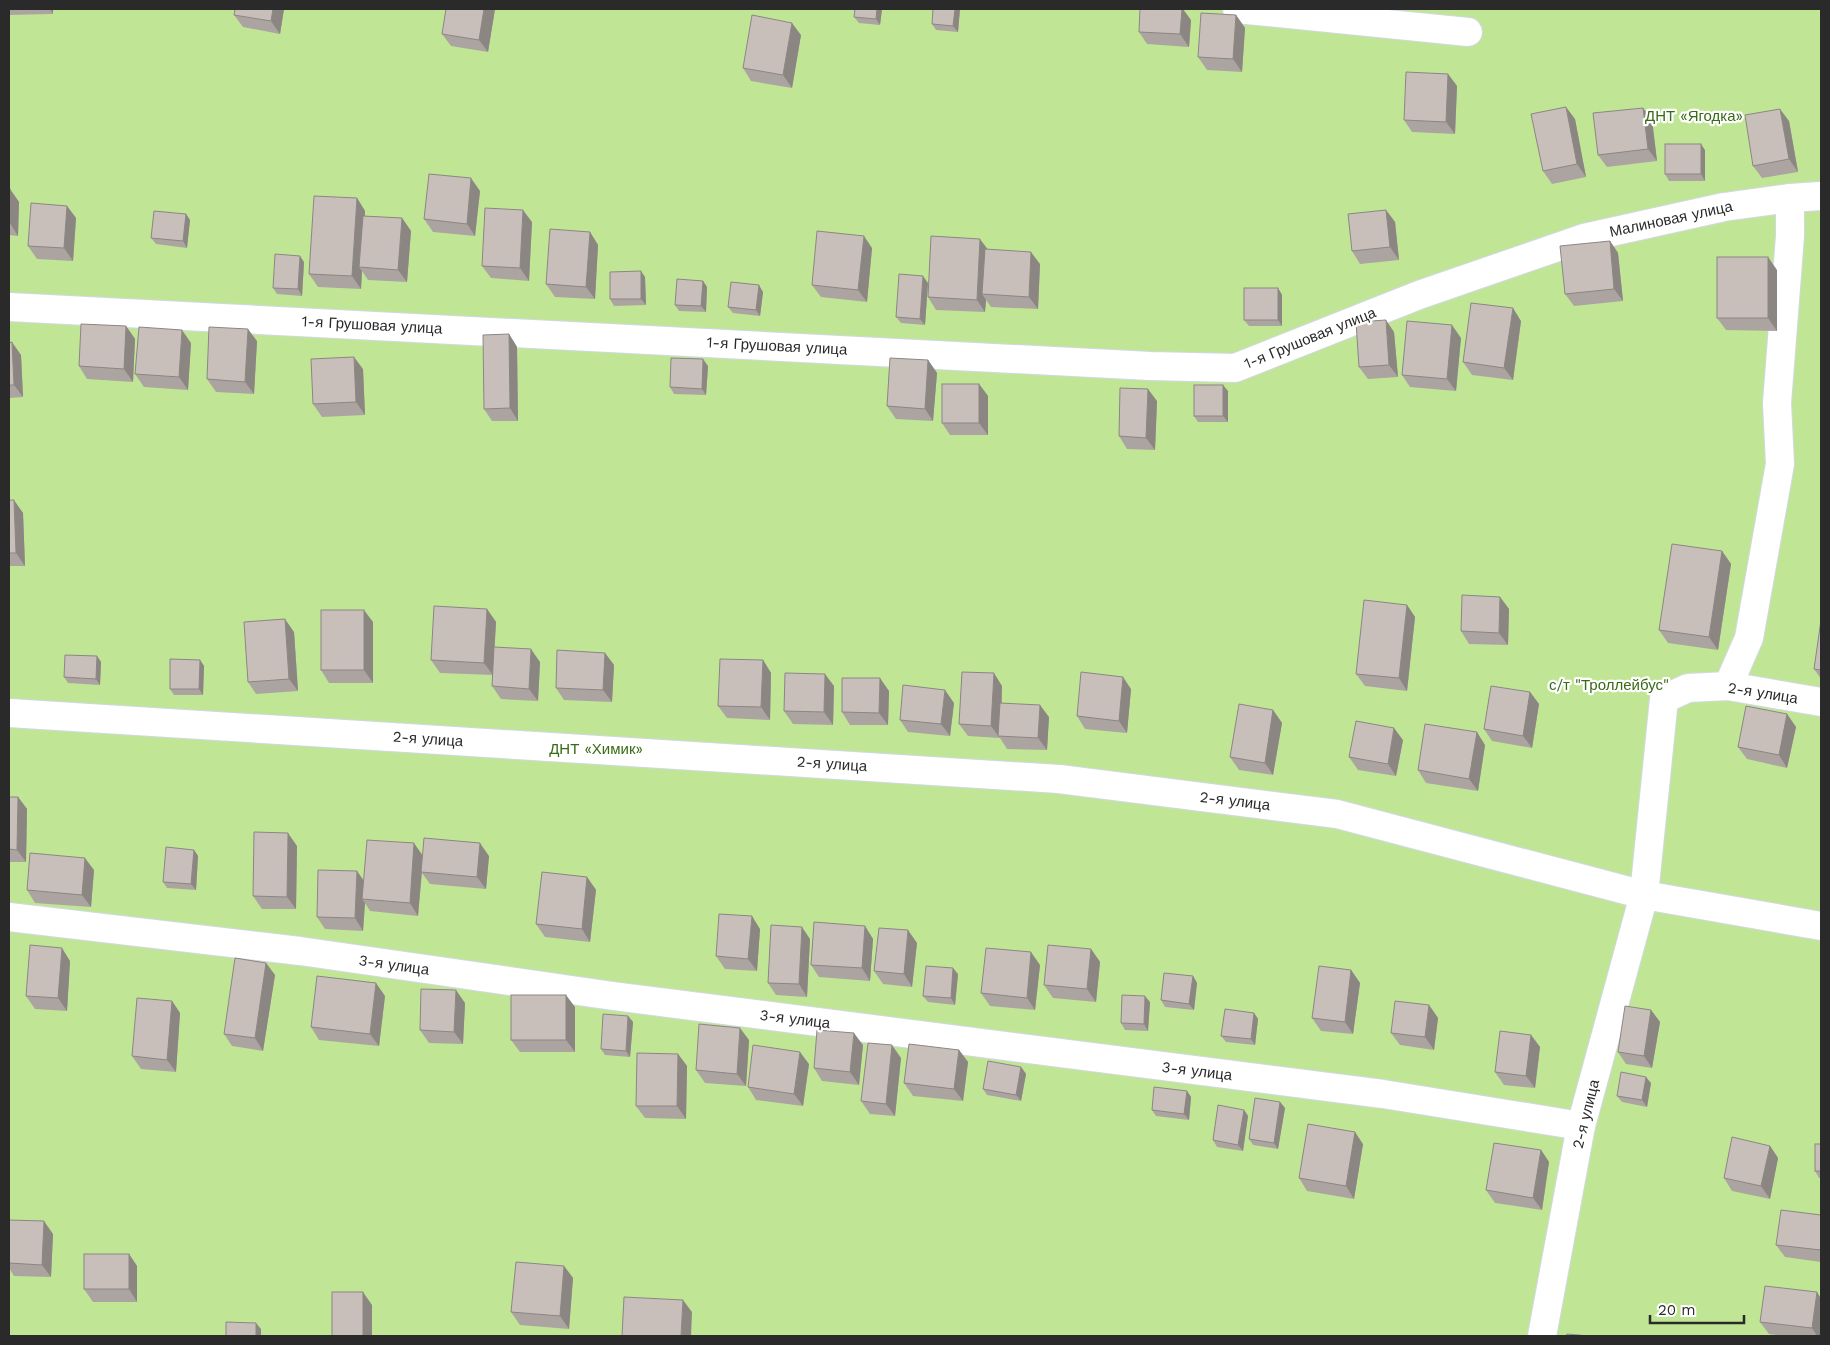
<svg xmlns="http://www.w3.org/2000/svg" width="1830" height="1345" font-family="'Work Sans',sans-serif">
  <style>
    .green { fill: #c0e695 }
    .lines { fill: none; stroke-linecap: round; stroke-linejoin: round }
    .minor-casing { stroke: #d1d8e4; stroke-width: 30 }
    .minor { stroke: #fff; stroke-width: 28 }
    .wall { fill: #aca4a1 }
    .shaded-wall { fill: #8c8683 }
    .building { fill: #c8bfbb; stroke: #8c8683 }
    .labels { text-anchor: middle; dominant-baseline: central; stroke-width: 4.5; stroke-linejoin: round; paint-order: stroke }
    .park-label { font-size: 15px; fill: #386b16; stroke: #fff }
    .street-label { font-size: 15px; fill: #2a2a2a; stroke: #fff }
  </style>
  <rect width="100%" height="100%" fill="#ede2db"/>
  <rect class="green" x="9" y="9" width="1812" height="1327"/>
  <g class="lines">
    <defs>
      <g id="minor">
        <path d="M1237 9 1468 32"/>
        <path d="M9 307 1150 366 1235 368 1419 295 1584 238 1724 207 1790 198 1821 196"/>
        <path d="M1728 686 1749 638 1780 464 1777 403 1790 236V198"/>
        <path d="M9 713 1059 779 1337 814 1644 895 1821 926"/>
        <path d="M9 917 300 951 613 996 1383 1094 1581 1126"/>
        <path d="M1542 1336 1581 1126 1644 895 1664 699 1688 688 1728 686 1821 702"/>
      </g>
    </defs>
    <use href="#minor" class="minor-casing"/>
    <use href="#minor" class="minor"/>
  </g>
  <g class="wall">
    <path d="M9 9H53V14L9 15Z"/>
    <path d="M235 9H284L280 34 243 27 234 15Z"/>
    <path d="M495 9 488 52 451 46 442 34Z"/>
    <path d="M855 9H882L880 25 859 23 854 17Z"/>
    <path d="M960 9 958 32 936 30 932 24Z"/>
    <path d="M1236 15 1245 28 1242 72 1207 70 1198 57Z"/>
    <path d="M1191 20 1189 47 1147 44 1139 32Z"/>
    <path d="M801 35 792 88 751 81 743 68Z"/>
    <path d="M1448 74 1457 86 1455 134 1412 132 1404 120Z"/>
    <path d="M1643 108 1652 120 1657 161 1607 167 1598 155Z"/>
    <path d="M1575 119 1586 177 1552 184 1543 171Z"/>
    <path d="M1789 121 1798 172 1762 178 1753 166Z"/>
    <path d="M1705 150V181H1669L1665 174Z"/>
    <path d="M9 189H10L19 202 18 236 9 235Z"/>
    <path d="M480 191 475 236 433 232 424 219Z"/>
    <path d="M357 198 365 211V216L402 218 411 231 407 282 368 280 362 271 361 289 318 287 309 274Z"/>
    <path d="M67 206 76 218 73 261 37 259 28 246Z"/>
    <path d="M1386 210 1395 222 1399 260 1360 264 1352 251Z"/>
    <path d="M186 214 190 220 187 248 156 244 151 238Z"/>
    <path d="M532 222 529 281 491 278 482 266Z"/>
    <path d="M590 232 598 245 595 299 555 297 546 284Z"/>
    <path d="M1610 241 1618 253 1623 301 1574 306 1565 294Z"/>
    <path d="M872 248 867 302 821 297 812 285Z"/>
    <path d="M987 249 1040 264 1038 309 991 307 986 300 985 312 936 310 928 297Z"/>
    <path d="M304 262 302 296 277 294 273 288Z"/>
    <path d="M1777 270V331L1726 330 1717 318Z"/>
    <path d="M645 277 646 305 614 306 610 299Z"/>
    <path d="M703 281 707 287 706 312 679 311 675 305Z"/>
    <path d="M928 283 925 325 901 323 896 317Z"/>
    <path d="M1278 288 1282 295V326H1249L1244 320Z"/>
    <path d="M763 292 760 316 733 313 728 307Z"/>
    <path d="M1521 321 1513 380 1472 375 1463 362Z"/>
    <path d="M126 326 135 339 133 382 87 379 79 366Z"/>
    <path d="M1394 332 1398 377 1368 379 1359 367Z"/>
    <path d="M509 334 517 347 518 421H492L484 409Z"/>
    <path d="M1461 338 1456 391 1410 387 1402 375Z"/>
    <path d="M257 341 254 394 216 392 207 379Z"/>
    <path d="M9 343 21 355 23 397 9 398Z"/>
    <path d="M191 343 188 390 144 387 135 374Z"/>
    <path d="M928 360 937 373 933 421 896 419 887 406Z"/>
    <path d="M708 366 706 395 674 394 670 387Z"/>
    <path d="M363 369 365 415 322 417 313 404Z"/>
    <path d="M979 384 988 396V435H950L942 423Z"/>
    <path d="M1228 391V422H1198L1194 416Z"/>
    <path d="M1157 401 1155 450 1127 449 1119 436Z"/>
    <path d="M9 500 23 513 25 566H9Z"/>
    <path d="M1722 551 1731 564 1718 650 1668 643 1659 630Z"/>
    <path d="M1500 597 1509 609 1508 645 1469 644 1461 631Z"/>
    <path d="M1407 605 1415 617 1407 691 1365 686 1356 674Z"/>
    <path d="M487 609 496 622 494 655 540 662 538 701 501 699 492 686 493 675 440 673 431 660Z"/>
    <path d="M1821 620V679L1814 669Z"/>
    <path d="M373 622V683H329L321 670Z"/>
    <path d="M294 632 298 691 256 694 248 682Z"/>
    <path d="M605 653 614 665 612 702 564 700 556 688Z"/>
    <path d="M97 656 101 662 100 685 68 683 64 677Z"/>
    <path d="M200 660 204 666 203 695H174L170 689Z"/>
    <path d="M763 660 771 673 770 720 727 718 718 706Z"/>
    <path d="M834 686 833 725 793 724 784 711Z"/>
    <path d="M1002 686V703L1049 717 1047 750 1007 749 1000 738 968 736 959 724Z"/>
    <path d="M1131 689 1127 733 1085 729 1077 716Z"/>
    <path d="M889 691 888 725H850L842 712Z"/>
    <path d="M1530 692 1539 704 1532 748 1492 741 1484 729Z"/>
    <path d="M954 703 950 736 908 732 900 720Z"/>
    <path d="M1273 710 1282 723 1273 775 1239 770 1230 757Z"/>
    <path d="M1787 714 1796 727 1787 768 1747 759 1738 747Z"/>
    <path d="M1403 740 1396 776 1358 770 1349 757Z"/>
    <path d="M1485 745 1478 791 1426 783 1418 770Z"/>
    <path d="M9 797H18L27 809 26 862H9Z"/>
    <path d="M297 846 296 909H262L253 896Z"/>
    <path d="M194 850 198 856 196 890 167 888 163 882Z"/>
    <path d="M423 855 489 856 486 889 430 884 422 873 418 916 370 911 365 903 363 931 325 929 317 917 357 871 363 880Z"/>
    <path d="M94 870 91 907 35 903 27 890Z"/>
    <path d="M587 877 596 890 590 942 545 937 536 924Z"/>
    <path d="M865 926 873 939 870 981 819 977 811 965Z"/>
    <path d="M760 929 757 971 725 969 716 956Z"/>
    <path d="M810 939 807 997 776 995 768 983Z"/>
    <path d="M917 943 912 987 883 984 874 971Z"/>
    <path d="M1091 949 1100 962 1096 1002 1053 998 1044 985Z"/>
    <path d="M70 961 67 1011 35 1009 26 996Z"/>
    <path d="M266 963 275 975 263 1051 232 1046 224 1034Z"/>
    <path d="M1040 965 1035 1010 990 1006 981 993Z"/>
    <path d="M1351 970 1360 983 1353 1034 1321 1031 1312 1018Z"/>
    <path d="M958 974 955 1005 928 1002 923 996Z"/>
    <path d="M1193 976 1197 983 1194 1010 1165 1007 1161 1000Z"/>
    <path d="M385 996 379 1046 319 1040 311 1027Z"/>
    <path d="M172 1001 180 1013 176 1072 141 1069 132 1056Z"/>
    <path d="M1150 1002 1148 1031 1125 1030 1121 1023Z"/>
    <path d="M465 1003 463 1044 429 1043 420 1030Z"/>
    <path d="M1429 1005 1438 1018 1434 1050 1400 1045 1391 1033Z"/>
    <path d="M575 1007V1052H520L511 1040Z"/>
    <path d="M1651 1010 1660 1022 1652 1068 1626 1064 1618 1052Z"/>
    <path d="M1254 1013 1258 1019 1255 1045 1226 1042 1221 1036Z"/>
    <path d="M628 1016 633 1022 630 1057 605 1055 601 1049Z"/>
    <path d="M1531 1035 1540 1047 1535 1088 1504 1085 1495 1072Z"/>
    <path d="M749 1040 746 1086 705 1083 696 1070Z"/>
    <path d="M863 1045 859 1085 822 1081 814 1068Z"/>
    <path d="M959 1050 968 1062 963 1101 913 1096 904 1083Z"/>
    <path d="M678 1054 687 1066 686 1119 645 1118 636 1106Z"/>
    <path d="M901 1058 895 1116 870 1114 861 1101Z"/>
    <path d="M809 1064 803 1106 756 1100 748 1087Z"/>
    <path d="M1021 1067 1026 1074 1021 1101 987 1095 983 1089Z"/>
    <path d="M1651 1083 1647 1107 1622 1102 1617 1096Z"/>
    <path d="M1187 1091 1191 1097 1189 1120 1156 1116 1152 1110Z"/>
    <path d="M1280 1102 1285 1108 1278 1149 1253 1145 1249 1139Z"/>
    <path d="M1244 1110 1248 1116 1243 1151 1217 1147 1213 1140Z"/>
    <path d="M1363 1144 1354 1199 1307 1191 1299 1178Z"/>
    <path d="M1821 1144V1178H1819L1815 1171Z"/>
    <path d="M1770 1146 1778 1158 1770 1199 1732 1191 1724 1178Z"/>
    <path d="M1541 1150 1549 1162 1542 1210 1495 1203 1486 1190Z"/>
    <path d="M1821 1215V1262L1785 1257 1776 1245Z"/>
    <path d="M9 1220 53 1234 51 1277 14 1276 9 1268Z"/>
    <path d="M129 1254 137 1266V1302H93L84 1289Z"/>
    <path d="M564 1266 573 1278 569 1329 520 1325 511 1312Z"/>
    <path d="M1817 1292 1821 1299V1336H1785L1769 1334 1760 1322Z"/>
  </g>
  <g class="shaded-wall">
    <path d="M50 9H53V14Z"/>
    <path d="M273 9H284L280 34 271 21Z"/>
    <path d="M484 9H495L488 52 479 40Z"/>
    <path d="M877 9H882L880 25 876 19Z"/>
    <path d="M955 9H960L958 32 953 26Z"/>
    <path d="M1182 9H1183L1191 20 1189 47 1180 34Z"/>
    <path d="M1236 15 1245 28 1242 72 1233 59Z"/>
    <path d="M792 23 801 35 792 88 783 75Z"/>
    <path d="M1448 74 1457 86 1455 134 1446 122Z"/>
    <path d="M1566 107 1575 119 1586 177 1577 164Z"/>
    <path d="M1643 108 1652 120 1657 161 1648 149Z"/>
    <path d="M1780 109 1789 121 1798 172 1789 159Z"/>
    <path d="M1701 144 1705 150V181L1701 174Z"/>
    <path d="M471 178 480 191 475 236 467 224Z"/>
    <path d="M10 189 19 202 18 236 10 223Z"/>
    <path d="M357 198 365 211 362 267H359L362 271 361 289 352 276Z"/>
    <path d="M67 206 76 218 73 261 64 248Z"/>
    <path d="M523 210 532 222 529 281 520 268Z"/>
    <path d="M1386 210 1395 222 1399 260 1390 247Z"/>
    <path d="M186 214 190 220 187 248 183 241Z"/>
    <path d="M402 218 411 231 407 282 398 270Z"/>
    <path d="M590 232 598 245 595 299 586 287Z"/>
    <path d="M864 236 872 248 867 302 858 290Z"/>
    <path d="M980 239 989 251 982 294 986 300 985 312 977 300Z"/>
    <path d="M1610 241 1618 253 1623 301 1614 289Z"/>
    <path d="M1031 252 1040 264 1038 309 1029 297Z"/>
    <path d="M300 256 304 262 302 296 298 289Z"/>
    <path d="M1768 257 1777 270V331L1768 318Z"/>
    <path d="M641 271 645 277 646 305 641 299Z"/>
    <path d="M923 276 928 283 925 325 920 319Z"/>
    <path d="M703 281 707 287 706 312 701 306Z"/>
    <path d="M759 285 763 292 760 316 756 310Z"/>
    <path d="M1278 288 1282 295V326L1278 320Z"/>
    <path d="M1513 308 1521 321 1513 380 1504 368Z"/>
    <path d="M1386 320 1394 332 1398 377 1389 365Z"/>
    <path d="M1452 325 1461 338 1456 391 1447 379Z"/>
    <path d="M126 326 135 339 133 382 124 369Z"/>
    <path d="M248 329 257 341 254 394 245 382Z"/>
    <path d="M182 330 191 343 188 390 179 377Z"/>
    <path d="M509 334 517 347 518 421 510 408Z"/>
    <path d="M12 342 21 355 23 397 14 385Z"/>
    <path d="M354 357 363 369 365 415 356 402Z"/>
    <path d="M703 359 708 366 706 395 702 389Z"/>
    <path d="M928 360 937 373 933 421 925 409Z"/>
    <path d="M979 384 988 396V435L979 423Z"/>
    <path d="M1223 385 1228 391V422L1223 416Z"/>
    <path d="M1148 389 1157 401 1155 450 1146 438Z"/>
    <path d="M14 500 23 513 25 566 16 553Z"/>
    <path d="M1722 551 1731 564 1718 650 1709 637Z"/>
    <path d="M1500 597 1509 609 1508 645 1499 633Z"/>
    <path d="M1407 605 1415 617 1407 691 1399 678Z"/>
    <path d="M487 609 496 622 493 675 484 663Z"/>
    <path d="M364 610 373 622V683L364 670Z"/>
    <path d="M285 619 294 632 298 691 289 679Z"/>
    <path d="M531 649 540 662 538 701 529 689Z"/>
    <path d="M605 653 614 665 612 702 603 690Z"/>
    <path d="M97 656 101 662 100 685 96 679Z"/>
    <path d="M200 660 204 666 203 695 199 689Z"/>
    <path d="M763 660 771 673 770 720 761 707Z"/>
    <path d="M994 673 1002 686 1000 736H998L1000 738 991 726Z"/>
    <path d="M825 674 834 686 833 725 824 712Z"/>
    <path d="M1123 677 1131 689 1127 733 1119 721Z"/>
    <path d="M880 678 889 691 888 725 879 713Z"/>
    <path d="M945 690 954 703 950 736 941 724Z"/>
    <path d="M1530 692 1539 704 1532 748 1523 736Z"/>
    <path d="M1040 705 1049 717 1047 750 1038 738Z"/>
    <path d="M1273 710 1282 723 1273 775 1265 763Z"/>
    <path d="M1787 714 1796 727 1787 768 1779 755Z"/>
    <path d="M1394 728 1403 740 1396 776 1388 764Z"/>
    <path d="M1477 732 1485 745 1478 791 1469 779Z"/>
    <path d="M18 797 27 809 26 862 17 850Z"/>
    <path d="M288 833 297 846 296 909 287 897Z"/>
    <path d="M414 843 423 856 418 916 410 903Z"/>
    <path d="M480 843 489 856 486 889 477 877Z"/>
    <path d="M194 850 198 856 196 890 191 884Z"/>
    <path d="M85 858 94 870 91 907 82 895Z"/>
    <path d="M357 871 366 884 362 899 365 903 363 931 355 918Z"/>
    <path d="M587 877 596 890 590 942 582 929Z"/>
    <path d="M752 916 760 929 757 971 748 959Z"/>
    <path d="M865 926 873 939 870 981 862 968Z"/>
    <path d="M802 927 810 939 807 997 799 984Z"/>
    <path d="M908 930 917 943 912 987 904 974Z"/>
    <path d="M62 948 70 961 67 1011 58 998Z"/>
    <path d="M1091 949 1100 962 1096 1002 1087 989Z"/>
    <path d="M1031 952 1040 965 1035 1010 1027 998Z"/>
    <path d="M266 963 275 975 263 1051 255 1038Z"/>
    <path d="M953 968 958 974 955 1005 951 998Z"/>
    <path d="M1351 970 1360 983 1353 1034 1345 1022Z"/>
    <path d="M1193 976 1197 983 1194 1010 1189 1004Z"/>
    <path d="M376 983 385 996 379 1046 370 1034Z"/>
    <path d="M456 990 465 1003 463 1044 454 1032Z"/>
    <path d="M566 995 575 1007V1052L566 1040Z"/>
    <path d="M1145 996 1150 1002 1148 1031 1144 1024Z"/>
    <path d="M172 1001 180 1013 176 1072 167 1060Z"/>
    <path d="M1429 1005 1438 1018 1434 1050 1425 1037Z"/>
    <path d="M1651 1010 1660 1022 1652 1068 1644 1056Z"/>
    <path d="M1254 1013 1258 1019 1255 1045 1251 1039Z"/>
    <path d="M628 1016 633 1022 630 1057 626 1051Z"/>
    <path d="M740 1028 749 1040 746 1086 737 1074Z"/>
    <path d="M854 1033 863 1045 859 1085 850 1072Z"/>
    <path d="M1531 1035 1540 1047 1535 1088 1526 1076Z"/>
    <path d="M892 1045 901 1058 895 1116 886 1104Z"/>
    <path d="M959 1050 968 1062 963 1101 954 1089Z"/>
    <path d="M800 1052 809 1064 803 1106 794 1094Z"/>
    <path d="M678 1054 687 1066 686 1119 677 1106Z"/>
    <path d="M1021 1067 1026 1074 1021 1101 1016 1095Z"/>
    <path d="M1646 1077 1651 1083 1647 1107 1642 1100Z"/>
    <path d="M1187 1091 1191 1097 1189 1120 1184 1114Z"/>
    <path d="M1280 1102 1285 1108 1278 1149 1274 1143Z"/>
    <path d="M1244 1110 1248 1116 1243 1151 1238 1145Z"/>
    <path d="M1355 1132 1363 1144 1354 1199 1346 1186Z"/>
    <path d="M1770 1146 1778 1158 1770 1199 1761 1186Z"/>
    <path d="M1541 1150 1549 1162 1542 1210 1533 1198Z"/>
    <path d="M44 1221 53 1234 51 1277 42 1265Z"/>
    <path d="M129 1254 137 1266V1302L129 1289Z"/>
    <path d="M564 1266 573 1278 569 1329 560 1316Z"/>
    <path d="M363 1292 372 1305V1336H363Z"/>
    <path d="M1817 1292 1821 1299V1336H1817L1812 1328Z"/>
    <path d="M683 1300 692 1312 691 1336H681Z"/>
    <path d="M256 1323 261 1329V1336H256Z"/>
  </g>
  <g class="building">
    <path d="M235 9H273L271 21 234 15Z"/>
    <path d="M446 9H484L479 40 442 34Z"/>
    <path d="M855 9H877L876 19 854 17Z"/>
    <path d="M933 9H955L953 26 932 24Z"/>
    <path d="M1140 9H1182L1180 34 1139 32Z"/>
    <path d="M1201 13 1236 15 1233 59 1198 57Z"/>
    <path d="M752 15 792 23 783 75 743 68Z"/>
    <path d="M1406 72 1448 74 1446 122 1404 120Z"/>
    <path d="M1566 107 1577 164 1543 171 1531 114Z"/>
    <path d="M1643 108 1648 149 1598 155 1593 113Z"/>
    <path d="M1780 109 1789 159 1753 166 1745 115Z"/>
    <rect x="1665" y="144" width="36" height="30"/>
    <path d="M429 174 471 178 467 224 424 219Z"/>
    <rect x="9" y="189" width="1" height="34"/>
    <path d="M314 196 357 198 352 276 309 274Z"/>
    <path d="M31 203 67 206 64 248 28 246Z"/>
    <path d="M485 208 523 210 520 268 482 266Z"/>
    <path d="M1386 210 1390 247 1352 251 1348 214Z"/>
    <path d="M154 211 186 214 183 241 151 238Z"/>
    <path d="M363 216 402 218 398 270 359 267Z"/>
    <path d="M550 229 590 232 586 287 546 284Z"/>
    <path d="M817 231 864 236 858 290 812 285Z"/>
    <path d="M931 236 980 239 977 300 928 297Z"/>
    <path d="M1610 241 1614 289 1565 294 1560 246Z"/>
    <path d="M985 249 1031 252 1029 297 982 294Z"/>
    <path d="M275 254 300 256 298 289 273 288Z"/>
    <rect x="1717" y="257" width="51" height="61"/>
    <path d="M641 271V299H610V272Z"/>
    <path d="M899 274 923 276 920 319 896 317Z"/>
    <path d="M677 279 703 281 701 306 675 305Z"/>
    <path d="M731 282 759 285 756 310 728 307Z"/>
    <rect x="1244" y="288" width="34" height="32"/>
    <path d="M1471 303 1513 308 1504 368 1463 362Z"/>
    <path d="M1386 320 1389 365 1359 367 1356 322Z"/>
    <path d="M1407 321 1452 325 1447 379 1402 375Z"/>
    <path d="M81 324 126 326 124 369 79 366Z"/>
    <path d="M139 327 182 330 179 377 135 374Z"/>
    <path d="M209 327 248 329 245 382 207 379Z"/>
    <path d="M509 334 510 408 484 409 483 335Z"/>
    <path d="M12 342 14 385H9V343Z"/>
    <path d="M354 357 356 402 313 404 311 359Z"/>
    <path d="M671 358 703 359 702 389 670 387Z"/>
    <path d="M890 358 928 360 925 409 887 406Z"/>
    <rect x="942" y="384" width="37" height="39"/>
    <rect x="1194" y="385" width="29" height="31"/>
    <path d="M1120 388 1148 389 1146 438 1119 436Z"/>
    <path d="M9 500H14L16 553H9Z"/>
    <path d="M1672 544 1722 551 1709 637 1659 630Z"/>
    <path d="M1462 595 1500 597 1499 633 1461 631Z"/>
    <path d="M1364 600 1407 605 1399 678 1356 674Z"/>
    <path d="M434 606 487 609 484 663 431 660Z"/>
    <rect x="321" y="610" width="43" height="60"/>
    <path d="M285 619 289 679 248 682 244 622Z"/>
    <path d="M1821 620V670L1814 669Z"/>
    <path d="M494 647 531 649 529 689 492 686Z"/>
    <path d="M557 650 605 653 603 690 556 688Z"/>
    <path d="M65 655 97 656 96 679 64 677Z"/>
    <path d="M170 659 200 660 199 689H170Z"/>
    <path d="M720 659 763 660 761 707 718 706Z"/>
    <path d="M962 672 994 673 991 726 959 724Z"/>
    <path d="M1081 672 1123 677 1119 721 1077 716Z"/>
    <path d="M785 673 825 674 824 712 784 711Z"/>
    <path d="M842 678H880L879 713 842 712Z"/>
    <path d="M903 685 945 690 941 724 900 720Z"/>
    <path d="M1491 686 1530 692 1523 736 1484 729Z"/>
    <path d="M1000 703 1040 705 1038 738 998 736Z"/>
    <path d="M1239 704 1273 710 1265 763 1230 757Z"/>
    <path d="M1746 706 1787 714 1779 755 1738 747Z"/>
    <path d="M1356 721 1394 728 1388 764 1349 757Z"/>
    <path d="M1425 724 1477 732 1469 779 1418 770Z"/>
    <path d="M9 797H18L17 850 9 849Z"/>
    <path d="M254 832 288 833 287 897 253 896Z"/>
    <path d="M424 838 480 843 477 877 421 872Z"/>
    <path d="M367 840 414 843 410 903 362 899Z"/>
    <path d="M166 847 194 850 191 884 163 882Z"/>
    <path d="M30 853 85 858 82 895 27 890Z"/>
    <path d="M318 870 357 871 355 918 317 917Z"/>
    <path d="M542 872 587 877 582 929 536 924Z"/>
    <path d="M719 914 752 916 748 959 716 956Z"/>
    <path d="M814 922 865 926 862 968 811 965Z"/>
    <path d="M771 925 802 927 799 984 768 983Z"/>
    <path d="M879 928 908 930 904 974 874 971Z"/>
    <path d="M30 945 62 948 58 998 26 996Z"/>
    <path d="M1048 945 1091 949 1087 989 1044 985Z"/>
    <path d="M986 948 1031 952 1027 998 981 993Z"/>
    <path d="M235 958 266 963 255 1038 224 1034Z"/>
    <path d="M926 966 953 968 951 998 923 996Z"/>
    <path d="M1319 966 1351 970 1345 1022 1312 1018Z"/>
    <path d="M1164 973 1193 976 1189 1004 1161 1000Z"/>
    <path d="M317 976 376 983 370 1034 311 1027Z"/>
    <path d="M421 989 456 990 454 1032 420 1030Z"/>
    <rect x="511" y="995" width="55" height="45"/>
    <path d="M1122 995 1145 996 1144 1024 1121 1023Z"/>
    <path d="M137 998 172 1001 167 1060 132 1056Z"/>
    <path d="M1395 1001 1429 1005 1425 1037 1391 1033Z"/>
    <path d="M1625 1006 1651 1010 1644 1056 1618 1052Z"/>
    <path d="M1225 1009 1254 1013 1251 1039 1221 1036Z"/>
    <path d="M603 1014 628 1016 626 1051 601 1049Z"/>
    <path d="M699 1024 740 1028 737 1074 696 1070Z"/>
    <path d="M817 1030 854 1033 850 1072 814 1068Z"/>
    <path d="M1500 1031 1531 1035 1526 1076 1495 1072Z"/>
    <path d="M868 1043 892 1045 886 1104 861 1101Z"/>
    <path d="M909 1044 959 1050 954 1089 904 1083Z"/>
    <path d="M753 1045 800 1052 794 1094 748 1087Z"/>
    <path d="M637 1053 678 1054 677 1106H636Z"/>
    <path d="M988 1061 1021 1067 1016 1095 983 1089Z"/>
    <path d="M1621 1072 1646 1077 1642 1100 1617 1096Z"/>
    <path d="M1154 1087 1187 1091 1184 1114 1152 1110Z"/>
    <path d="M1255 1098 1280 1102 1274 1143 1249 1139Z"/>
    <path d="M1218 1105 1244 1110 1238 1145 1213 1140Z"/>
    <path d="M1308 1124 1355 1132 1346 1186 1299 1178Z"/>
    <path d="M1732 1137 1770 1146 1761 1186 1724 1178Z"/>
    <path d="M1494 1143 1541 1150 1533 1198 1486 1190Z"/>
    <rect x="1815" y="1144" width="6" height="27"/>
    <path d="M1781 1210 1821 1215V1250L1776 1245Z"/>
    <path d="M9 1220 44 1221 42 1265 9 1263Z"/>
    <rect x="84" y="1254" width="45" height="35"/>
    <path d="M516 1262 564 1266 560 1316 511 1312Z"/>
    <path d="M1765 1286 1817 1292 1812 1328 1760 1322Z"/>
    <rect x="332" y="1292" width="31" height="44"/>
    <path d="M624 1297 683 1300 681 1336H622Z"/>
    <path d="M226 1322 256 1323V1336H226Z"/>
    <path d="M1567 1334 1589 1336H1566Z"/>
  </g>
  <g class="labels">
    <g class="park-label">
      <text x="1694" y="116">ДНТ «Ягодка»</text>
      <text x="1609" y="685">с/т "Троллейбус"</text>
      <text x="596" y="749">ДНТ «Химик»</text>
    </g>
    <g class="street-label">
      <text transform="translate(1671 219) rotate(-12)">Малиновая улица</text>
      <text transform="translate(372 325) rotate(3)">1-я Грушовая улица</text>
      <text transform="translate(1310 338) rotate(-22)">1-я Грушовая улица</text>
      <text transform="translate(777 346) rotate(3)">1-я Грушовая улица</text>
      <text transform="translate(1763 693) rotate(9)">2-я улица</text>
      <text transform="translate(428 739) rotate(4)">2-я улица</text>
      <text transform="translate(832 764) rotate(4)">2-я улица</text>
      <text transform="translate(1235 801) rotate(7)">2-я улица</text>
      <text transform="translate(394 965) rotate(8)">3-я улица</text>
      <text transform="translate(795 1019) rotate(7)">3-я улица</text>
      <text transform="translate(1197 1071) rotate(7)">3-я улица</text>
      <text transform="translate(1586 1114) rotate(-76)">2-я улица</text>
    </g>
  </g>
  <rect width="1830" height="1345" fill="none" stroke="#2a2a2a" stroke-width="20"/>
  <path d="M1650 1315v8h94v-8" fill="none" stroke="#2a2a2a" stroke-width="2.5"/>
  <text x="1658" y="1315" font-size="15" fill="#2a2a2a" stroke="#ffffff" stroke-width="4" paint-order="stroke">20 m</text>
</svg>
